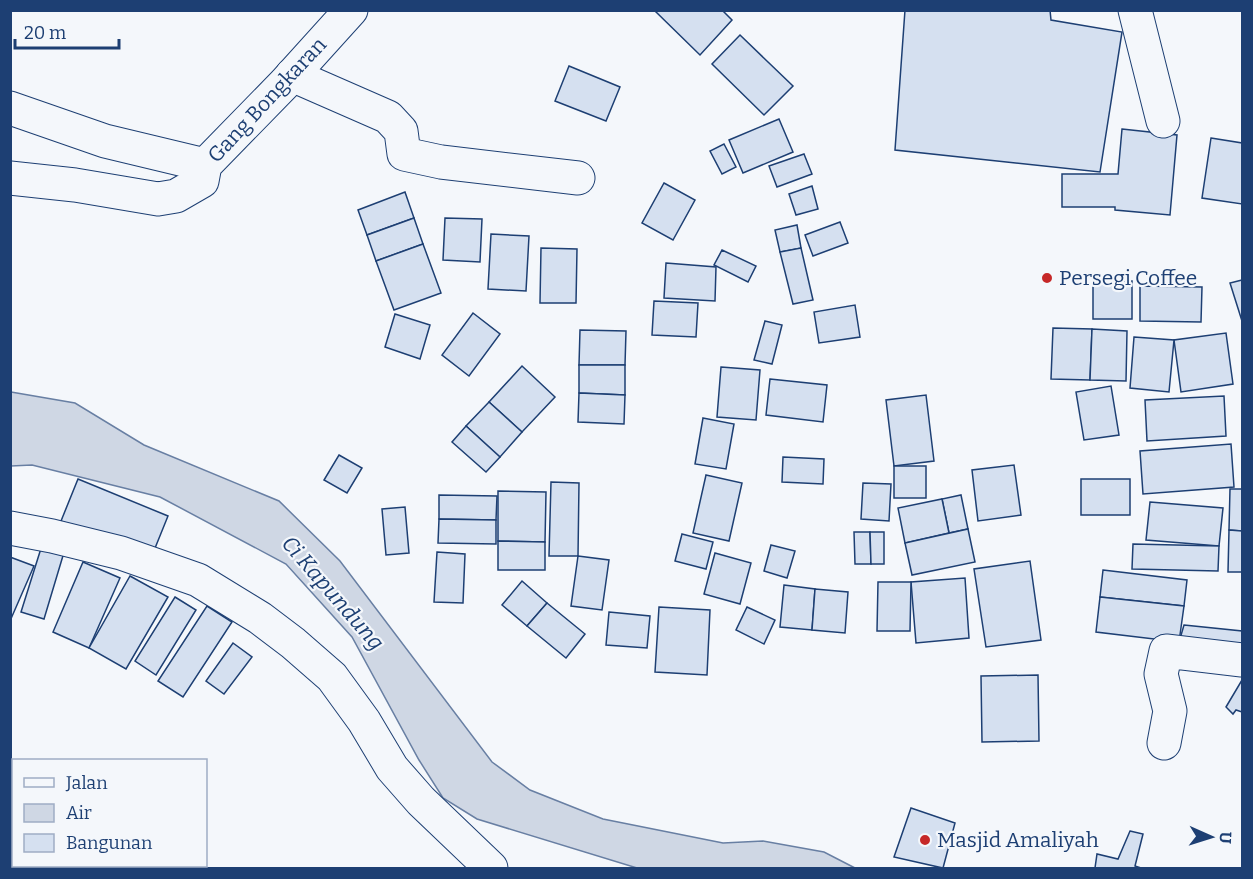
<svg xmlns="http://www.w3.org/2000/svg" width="1253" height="879" font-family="Bitter,serif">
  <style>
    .water { fill: #cfd7e4; stroke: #687fa3; stroke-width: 1.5 }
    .building { fill: #d5e0f0; stroke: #1d3f73; stroke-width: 1.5 }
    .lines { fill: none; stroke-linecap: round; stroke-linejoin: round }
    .minor-casing { stroke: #1d3f73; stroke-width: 35 }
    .minor { stroke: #f4f7fb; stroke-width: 33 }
    .poi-dot { fill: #c62828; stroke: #f4f7fb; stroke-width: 2 }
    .labels { text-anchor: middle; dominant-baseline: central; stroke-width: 4.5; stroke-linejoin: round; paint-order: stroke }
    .street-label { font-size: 21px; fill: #1d3f73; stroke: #f4f7fb }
    .poi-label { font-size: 21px; fill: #1d3f73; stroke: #f4f7fb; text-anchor: start }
    .water-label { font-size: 22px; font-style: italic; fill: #1d3f73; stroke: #f4f7fb }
  </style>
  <rect width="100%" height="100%" fill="#f4f7fb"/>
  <path class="water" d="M11 392 75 403 144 445 279 501 340 561 492 762 530 790 603 819 723 843 763 841 824 852 855 868H637L477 819 443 798 419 760 352 637 286 564 160 497 32 465 11 466Z"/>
  <g class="building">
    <path d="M654 10H722L732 20 700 55Z"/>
    <path d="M905 10H1050L1051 20 1122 32 1100 172 895 150Z"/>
    <path d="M740 35 793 86 764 115 712 64Z"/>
    <path d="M569 66 620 87 606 121 555 101Z"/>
    <path d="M779 119 793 152 743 173 729 140Z"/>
    <path d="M1122 129 1177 135 1170 215 1115 210V207H1062V174H1118Z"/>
    <path d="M1211 138 1242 143V204L1202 198Z"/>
    <path d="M724 144 736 167 722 174 710 151Z"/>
    <path d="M804 154 812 174 777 187 769 166Z"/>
    <path d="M664 183 695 200 673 240 642 223Z"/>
    <path d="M812 186 818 209 796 215 789 194Z"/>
    <path d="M405 192 414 218 367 235 358 210Z"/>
    <path d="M414 218 423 244 376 261 367 235Z"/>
    <path d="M445 218 482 219 480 262 443 260Z"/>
    <path d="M840 222 848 243 813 256 805 235Z"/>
    <path d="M797 225 801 248 780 252 775 230Z"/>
    <path d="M491 234 529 236 526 291 488 289Z"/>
    <path d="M423 244 441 293 394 310 376 261Z"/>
    <path d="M541 248 577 249 576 303H540Z"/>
    <path d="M801 248 813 300 793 304 780 252Z"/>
    <path d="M722 250 756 266 748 282 714 265Z"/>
    <path d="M666 263 716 267 715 301 664 298Z"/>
    <path d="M1242 280V321L1230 283Z"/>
    <rect x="1093" y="281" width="39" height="38"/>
    <path d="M1140 286 1202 287 1201 322 1140 321Z"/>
    <path d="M654 301 698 303 696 337 652 335Z"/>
    <path d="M855 305 860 337 819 343 814 312Z"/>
    <path d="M473 313 500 334 469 376 442 355Z"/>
    <path d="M395 314 430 325 420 359 385 347Z"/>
    <path d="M765 321 782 325 772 364 754 360Z"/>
    <path d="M1053 328 1092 329 1090 380 1051 379Z"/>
    <path d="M1092 329 1127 331 1126 381 1090 380Z"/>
    <path d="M580 330 626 331 625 365H579Z"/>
    <path d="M1226 333 1233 384 1181 392 1174 340Z"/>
    <path d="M1134 337 1174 340 1169 392 1130 388Z"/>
    <path d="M579 365H625V395L579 393Z"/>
    <path d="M522 366 555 397 522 432 489 402Z"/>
    <path d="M721 367 760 370 756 420 717 417Z"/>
    <path d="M770 379 827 385 823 422 766 415Z"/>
    <path d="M1111 386 1119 435 1084 440 1076 392Z"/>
    <path d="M579 393 625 395 624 424 578 422Z"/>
    <path d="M926 395 934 461 894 466 886 400Z"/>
    <path d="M1224 396 1226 436 1147 441 1145 400Z"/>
    <path d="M489 402 522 432 500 457 466 426Z"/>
    <path d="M703 418 734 424 726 469 695 464Z"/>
    <path d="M466 426 500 457 486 472 452 442Z"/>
    <path d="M1231 444 1234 487 1143 494 1140 451Z"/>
    <path d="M339 455 362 468 347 493 324 480Z"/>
    <path d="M783 457 824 459 823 484 782 482Z"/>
    <path d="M1014 465 1021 515 978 521 972 470Z"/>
    <rect x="894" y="466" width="32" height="32"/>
    <path d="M706 475 742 483 729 541 693 533Z"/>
    <path d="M78 479 168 516 151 558 61 521Z"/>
    <rect x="1081" y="479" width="49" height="36"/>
    <path d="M551 482 579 483 578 556H549Z"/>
    <path d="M863 483 891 484 889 521 861 519Z"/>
    <path d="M1230 489H1242V531L1229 530Z"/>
    <path d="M498 491 546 492 545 542 498 541Z"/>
    <path d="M439 495 497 496 496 520 439 519Z"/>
    <path d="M961 495 968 529 949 533 942 499Z"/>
    <path d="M942 499 949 533 905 543 898 508Z"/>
    <path d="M1150 502 1223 508 1219 546 1146 540Z"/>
    <path d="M405 507 409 553 386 555 382 509Z"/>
    <path d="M439 519 496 520V544L438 543Z"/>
    <path d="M968 529 975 562 912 575 905 543Z"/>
    <path d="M1229 530 1242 531V572H1228Z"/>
    <path d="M854 532H870L871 564H855Z"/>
    <path d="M870 532H884V564H871Z"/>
    <path d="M682 534 713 542 706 569 675 561Z"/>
    <path d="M498 541 545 542V570H498Z"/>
    <path d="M43 542 65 549 44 619 21 612Z"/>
    <path d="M1133 544 1219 546 1218 571 1132 569Z"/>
    <path d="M771 545 795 551 787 578 764 571Z"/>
    <path d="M437 552 465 554 463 603 434 602Z"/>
    <path d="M715 553 751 563 740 604 704 594Z"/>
    <path d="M578 556 609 560 602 610 571 606Z"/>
    <path d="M10 557 34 566 10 621Z"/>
    <path d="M1030 561 1041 640 986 647 974 569Z"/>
    <path d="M83 562 120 578 89 648 53 632Z"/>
    <path d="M1103 570 1187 580 1184 606 1100 597Z"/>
    <path d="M130 576 168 597 126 669 89 648Z"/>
    <path d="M965 578 969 638 916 643 911 582Z"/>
    <path d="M522 581 547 603 527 626 502 605Z"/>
    <path d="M878 582H911L910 631H877Z"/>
    <path d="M784 585 815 589 812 630 780 627Z"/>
    <path d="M815 589 848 592 845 633 812 630Z"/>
    <path d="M175 597 196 610 156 675 135 661Z"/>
    <path d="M1100 597 1184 606 1179 642 1096 632Z"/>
    <path d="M547 603 585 634 566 658 527 626Z"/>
    <path d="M207 606 232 622 183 697 158 681Z"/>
    <path d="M659 607 710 610 707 675 655 672Z"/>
    <path d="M747 607 775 620 764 644 736 630Z"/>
    <path d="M609 612 650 616 647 648 606 645Z"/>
    <path d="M1184 625 1242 631V656L1177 649Z"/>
    <path d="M233 643 252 657 224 694 206 681Z"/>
    <path d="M1038 675 1039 741 982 742 981 676Z"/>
    <path d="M1242 680V712L1236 710 1233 714 1226 707Z"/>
    <path d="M911 808 955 823 943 868 894 857Z"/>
    <path d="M1130 831 1143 834 1135 866 1141 868H1095L1097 854 1118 859Z"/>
    <path d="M14 848V866H57L62 868H10V853Z"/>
  </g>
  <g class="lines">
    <defs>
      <g id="minor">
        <path d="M1135 10 1163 121"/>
        <path d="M292 75 388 117 401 131 404 154 441 162 578 178"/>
        <path d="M10 108 105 141 205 165"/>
        <path d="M10 178 75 185 158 199 176 196 202 181 205 165 285 83 351 10"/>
        <path d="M10 528 52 536 121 553 198 580 260 618 293 643 332 677 364 721 392 768 421 801 491 868"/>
        <path d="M1164 743 1170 711 1161 674 1166 651 1242 660"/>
        <path d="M10 806 14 807"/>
        <path d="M126 866 130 868"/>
      </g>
    </defs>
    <use href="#minor" class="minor-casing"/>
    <use href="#minor" class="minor"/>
  </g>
  <g class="poi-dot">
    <circle cx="1047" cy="278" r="6"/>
    <circle cx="925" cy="840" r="6"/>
  </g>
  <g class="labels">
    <g class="street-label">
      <text transform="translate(267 100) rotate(-47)">Gang Bongkaran</text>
    </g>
    <g class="poi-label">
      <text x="1059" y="278">Persegi Coffee</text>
      <text x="937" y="840">Masjid Amaliyah</text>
    </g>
    <g class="water-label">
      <text transform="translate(333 593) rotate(49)">Ci Kapundung</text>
    </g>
  </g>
  <rect width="1253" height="879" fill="none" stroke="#1d3f73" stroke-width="24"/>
  <rect x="12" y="759" width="195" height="108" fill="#f4f7fb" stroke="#9eadc5" stroke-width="1.5"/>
  <rect x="24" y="778" width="30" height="9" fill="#f4f7fb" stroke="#9eadc5" stroke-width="1.5"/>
  <text x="66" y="789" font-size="18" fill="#1d3f73">Jalan</text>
  <rect x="24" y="804" width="30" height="18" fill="#cfd7e4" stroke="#9eadc5" stroke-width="1.5"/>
  <text x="66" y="819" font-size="18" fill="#1d3f73">Air</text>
  <rect x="24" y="834" width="30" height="18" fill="#d5e0f0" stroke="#9eadc5" stroke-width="1.5"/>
  <text x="66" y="849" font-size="18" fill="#1d3f73">Bangunan</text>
  <g transform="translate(1211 837) rotate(93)" stroke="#f4f7fb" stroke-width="4.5" paint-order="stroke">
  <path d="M0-4.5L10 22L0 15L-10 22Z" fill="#1d3f73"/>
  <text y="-9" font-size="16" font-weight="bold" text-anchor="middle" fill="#1d3f73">U</text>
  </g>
  <path d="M15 39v9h104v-9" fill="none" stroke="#1d3f73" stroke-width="3"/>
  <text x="24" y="39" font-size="18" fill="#1d3f73" stroke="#f4f7fb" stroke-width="4.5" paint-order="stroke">20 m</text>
</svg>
